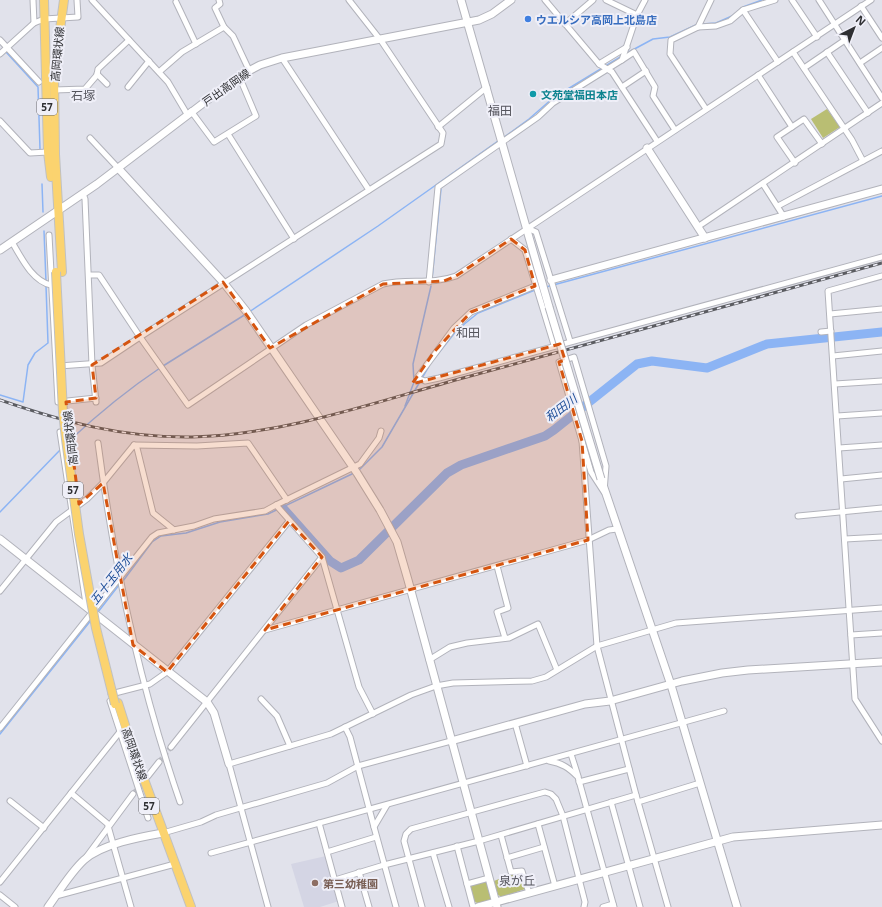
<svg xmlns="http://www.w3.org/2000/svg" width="882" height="907" font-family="'Noto Sans','Noto Sans JP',sans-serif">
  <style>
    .built { fill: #d4d5e4 }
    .green { fill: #b9be73 }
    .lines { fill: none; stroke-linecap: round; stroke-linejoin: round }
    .stream { stroke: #8cb4f4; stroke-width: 1.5 }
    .river { stroke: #8cb4f4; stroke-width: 9 }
    .street-tunnel { stroke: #bdbec6; stroke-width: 5; stroke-dasharray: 5 2.5; stroke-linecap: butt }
    .street-casing { stroke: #b2b3bb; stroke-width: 7 }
    .secondary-casing { stroke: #b2b3bb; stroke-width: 9 }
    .primary-casing { stroke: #c0c1c2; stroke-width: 10 }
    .street { stroke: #fff; stroke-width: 5 }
    .secondary { stroke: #fff; stroke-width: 7 }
    .primary { stroke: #fbd36f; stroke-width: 8 }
    .rail-casing { stroke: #5b5c61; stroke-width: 3 }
    .rail { stroke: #efeff8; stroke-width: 1.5; stroke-dasharray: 4.5; stroke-linecap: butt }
    .secondary-bridge-casing { stroke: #b2b3bb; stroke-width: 9; stroke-linecap: butt }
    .primary-bridge-casing { stroke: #c0c1c2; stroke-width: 10; stroke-linecap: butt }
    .secondary-bridge { stroke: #fff; stroke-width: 7 }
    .primary-bridge { stroke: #fbd36f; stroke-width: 8 }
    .marked { fill: #d55510; fill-opacity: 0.2; stroke: #d55510; stroke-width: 3; stroke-dasharray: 8 5; stroke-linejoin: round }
    .shop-dot { fill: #3f7fe0; stroke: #efeff8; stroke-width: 1.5 }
    .culture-dot { fill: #0f9aa8; stroke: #efeff8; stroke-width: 1.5 }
    .education-dot { fill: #8d6e63; stroke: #efeff8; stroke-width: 1.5 }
    .labels { text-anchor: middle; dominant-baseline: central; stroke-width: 4; stroke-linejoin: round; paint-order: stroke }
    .shield { fill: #efeff8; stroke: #68696d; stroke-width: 1 }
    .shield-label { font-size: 10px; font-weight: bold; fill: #2e2f32 }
    .shop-label { font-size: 11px; font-weight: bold; fill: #366cbe; stroke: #efeff8; text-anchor: start }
    .street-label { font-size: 11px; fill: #2e2f32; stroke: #efeff8 }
    .culture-label { font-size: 11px; font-weight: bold; fill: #0d838f; stroke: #efeff8; text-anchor: start }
    .education-label { font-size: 11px; font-weight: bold; fill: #785e54; stroke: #efeff8; text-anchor: start }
    .neighbourhood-label { font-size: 12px; fill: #55555d; stroke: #efeff8 }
    .water-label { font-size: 12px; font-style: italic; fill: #1e4e98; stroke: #efeff8 }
  </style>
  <rect width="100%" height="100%" fill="#e1e2eb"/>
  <path class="built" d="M326 856 339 901 320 907H304L291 864Z"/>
  <g class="green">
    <path d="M827 109 840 127 823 138 811 119Z"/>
    <path d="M519 871 522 873 525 889 502 897 498 895 494 881Z"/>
    <path d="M487 880 492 896 490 900 477 903 474 901 470 887 472 884Z"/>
  </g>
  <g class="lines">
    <g class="stream">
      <path d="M702 24 716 23 732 16 743 7 762 0"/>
      <path d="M6 52 38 87 40 149"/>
      <path d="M627 53 653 39 670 37 698 24"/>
      <path d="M503 138 529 119 553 98 622 56"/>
      <path d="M42 184 43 212"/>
      <path d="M44 231 46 282"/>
      <path d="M432 279 441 189"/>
      <path d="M546 287 882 196"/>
      <path d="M249 312 378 226 498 141"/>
      <path d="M433 360 457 330 478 313 535 290"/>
      <path d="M163 366 246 314"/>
      <path d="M0 395 23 402 28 365 35 353 48 343 46 286"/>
      <path d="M405 406 414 382 413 364 431 286"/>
      <path d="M69 441C98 414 127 390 160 368"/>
      <path d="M359 470 382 447 429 366"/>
      <path d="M0 512 61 449"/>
      <path d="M123 581 152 542 161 536 186 533 220 522 268 514 354 473"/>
      <path d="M98 612 119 585"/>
      <path d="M0 734 92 619"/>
    </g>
    <path class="river" d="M282 507 330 561 341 568 359 560 447 473 461 465 545 436 554 430 637 364 652 361 707 368 767 344 882 332"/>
    <g class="street-tunnel">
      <path d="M159 762 171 747"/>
      <path d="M133 794 146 779"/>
    </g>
    <defs>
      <g id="street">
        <path d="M33 0 34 23 44 19 78 17 77 0"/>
        <path d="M92 0 168 82 187 114"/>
        <path d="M219 0 220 4 215 8 224 27 233 36 249 70"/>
        <path d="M349 0 382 42 443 133 441 144 140 337 188 405 306 325 383 284C407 278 432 285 456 276L871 0"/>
        <path d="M545 0 599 64 612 72 657 141"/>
        <path d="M606 0 637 15"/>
        <path d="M792 0 817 37"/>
        <path d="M819 0 882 98"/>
        <path d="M176 2 196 44"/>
        <path d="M861 6 882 38"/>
        <path d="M743 10 778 62"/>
        <path d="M565 24 593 0"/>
        <path d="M698 27 716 26 730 21 743 10 775 0"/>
        <path d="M0 40 39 82"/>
        <path d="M793 52 852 140 863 161"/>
        <path d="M827 52 868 113"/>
        <path d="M0 54 34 23"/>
        <path d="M282 58 369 190"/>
        <path d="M622 60 634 52 655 87 653 96 675 130"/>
        <path d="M860 63 882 48"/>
        <path d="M599 64 627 47"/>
        <path d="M804 68 845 40"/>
        <path d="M159 72 182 52 224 27"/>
        <path d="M97 74 107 84"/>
        <path d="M758 75 792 127 804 119 822 144"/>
        <path d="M128 87 149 61"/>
        <path d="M622 87 646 71"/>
        <path d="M54 90 85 89 97 75 98 69 129 40"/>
        <path d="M706 109 670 54 671 40 698 27 711 0"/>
        <path d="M191 111 214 142 256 116 239 76"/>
        <path d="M0 121 30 153 48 152"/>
        <path d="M438 127 487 87"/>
        <path d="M792 127 777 137 795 163"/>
        <path d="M228 134 294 239"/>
        <path d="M90 138 118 168"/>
        <path d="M763 184 784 217"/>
        <path d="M83 194 85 199 92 365 96 402"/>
        <path d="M778 206 882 151"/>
        <path d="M699 226 882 103"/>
        <path d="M527 228 536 232 570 341"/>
        <path d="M49 235 58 402 96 398"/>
        <path d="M511 239 525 250 554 345"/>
        <path d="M12 242C21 257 32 281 51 285"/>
        <path d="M882 276 828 291 855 699 882 741"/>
        <path d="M429 282 438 187 538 117 553 103 622 60 637 15 645 0"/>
        <path d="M535 286 471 312 454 328 417 378 425 381 439 378 882 257"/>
        <path d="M830 314 882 309"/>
        <path d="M821 332 831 331"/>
        <path d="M833 356 882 351"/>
        <path d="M574 357 606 466 604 492 591 472 559 362Z"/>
        <path d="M59 366 101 363 140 337 99 275H89"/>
        <path d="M835 384 882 381"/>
        <path d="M837 416 882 413"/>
        <path d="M60 432 86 604"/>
        <path d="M582 441 597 646 636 795 668 907"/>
        <path d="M98 443C114 566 140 686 180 802"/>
        <path d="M134 445 197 446 248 443 287 500"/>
        <path d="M839 448 882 445"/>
        <path d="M841 479 882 475"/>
        <path d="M276 505 322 557 359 687 373 714"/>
        <path d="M798 516 882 508"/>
        <path d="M845 539 882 537"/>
        <path d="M497 566 508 608 497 612 505 638"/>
        <path d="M0 591 56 522 87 499 103 483 134 445 137 448 153 513 174 530"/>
        <path d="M265 630 588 540 609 530 617 529"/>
        <path d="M851 635 882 633"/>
        <path d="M429 660 450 647 467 643 509 638 538 624 557 670"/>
        <path d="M111 694 150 684 167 672 289 521"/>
        <path d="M261 699 277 716 290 746"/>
        <path d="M110 701 148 818"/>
        <path d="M515 723 527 766"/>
        <path d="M345 727 350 737 374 827"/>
        <path d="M0 728 152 537 158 533 194 526 214 519 265 511 276 505 360 464 379 438 381 431"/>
        <path d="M171 747 322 557"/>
        <path d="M571 754 578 776"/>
        <path d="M549 761C562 763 569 768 578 777L614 907"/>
        <path d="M148 776 159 762"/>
        <path d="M579 782 629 769"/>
        <path d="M71 793 109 825"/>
        <path d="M10 801 44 828"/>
        <path d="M611 802 640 907"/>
        <path d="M638 802 700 783"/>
        <path d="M387 805 374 827 396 907"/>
        <path d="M319 823 342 907"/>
        <path d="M538 824 555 886"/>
        <path d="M108 826 131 907"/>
        <path d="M163 833 201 822 216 815 327 783 358 766 451 741"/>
        <path d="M501 835 511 872 522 871 529 893"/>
        <path d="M457 846 473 907"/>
        <path d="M327 852 376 837"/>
        <path d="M211 853 724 711"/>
        <path d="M433 853 449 907"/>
        <path d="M87 856 133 794"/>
        <path d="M507 858 544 847"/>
        <path d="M359 872 369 907"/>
        <path d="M335 880 384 865 479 841 636 795"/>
        <path d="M0 882 119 733"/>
        <path d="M467 884 489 878"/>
        <path d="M0 895 15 907"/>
        <path d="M56 896 175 864"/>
        <path d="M268 907 229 764 331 734 411 695 436 686 453 683 532 681 546 677 597 646 676 623 882 608"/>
        <path d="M422 907 404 841 406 834 411 829 545 792 551 794 556 799 563 816 585 902 584 907"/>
        <path d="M603 907 613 904"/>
      </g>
      <g id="secondary">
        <path d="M461 0 549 307"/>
        <path d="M647 148 705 238"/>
        <path d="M118 168 223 282 246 311 357 473 380 510 397 542 408 580 497 907"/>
        <path d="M0 250 97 184 239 76 260 65 282 58 479 20 492 14 511 0"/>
        <path d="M551 280 882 189"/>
        <path d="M601 479 671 685 737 907"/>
        <path d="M0 539 207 702 214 713 229 764"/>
        <path d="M451 741 585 704 610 701 682 681 722 673 748 670 882 662"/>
        <path d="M48 907C59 892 70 873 84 860 102 844 140 837 163 833"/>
        <path d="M478 907 733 837 882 825"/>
      </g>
      <g id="primary">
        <path d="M44 0 48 152 51 177"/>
        <path d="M62 272 55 154 54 74 64 0"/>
        <path d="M118 703 131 744 191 907"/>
      </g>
    </defs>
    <use href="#street" class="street-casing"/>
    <use href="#secondary" class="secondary-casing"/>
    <use href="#primary" class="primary-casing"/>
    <use href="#street" class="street"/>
    <use href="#secondary" class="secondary"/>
    <use href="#primary" class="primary"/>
    <defs>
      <path id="rail" d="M0 400C63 422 124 438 192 437 284 435 375 402 463 378 603 340 742 302 882 263"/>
    </defs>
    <use href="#rail" class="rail-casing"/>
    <use href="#rail" class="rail"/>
    <defs>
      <path id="secondary-bridge" d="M549 307 601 479"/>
      <path id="primary-bridge" d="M56 272 63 412 66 439 79 534 96 628 115 704"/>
    </defs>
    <use href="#secondary-bridge" class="secondary-bridge-casing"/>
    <use href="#primary-bridge" class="primary-bridge-casing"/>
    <use href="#secondary-bridge" class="secondary-bridge"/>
    <use href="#primary-bridge" class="primary-bridge"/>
  </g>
  <path class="marked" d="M511 239 525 250 535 286 471 312 434 352 412 384 560 344 565 360 559 362 582 441 588 540 265 630 322 557 289 521 167 672 133 645 103 483 79 504 66 402 96 398 92 365 223 282 270 348 383 284 444 281 456 276Z"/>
  <circle class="shop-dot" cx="528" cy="19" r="4"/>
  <circle class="culture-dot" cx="533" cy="94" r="4"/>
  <circle class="education-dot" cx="315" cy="883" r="4"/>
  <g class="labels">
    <g class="shield">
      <rect x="37" y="99" width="20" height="16" rx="3"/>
      <rect x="63" y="482" width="20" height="16" rx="3"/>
      <rect x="139" y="798" width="20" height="16" rx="3"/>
    </g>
    <g class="shield-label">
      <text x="47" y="107">57</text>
      <text x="73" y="490">57</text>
      <text x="149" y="806">57</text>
    </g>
    <g class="shop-label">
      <text x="536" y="19">ウエルシア高岡上北島店</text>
    </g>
    <g class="street-label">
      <text transform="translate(57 54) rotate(-85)">高岡環状線</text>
      <text transform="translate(226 87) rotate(-35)">戸出高岡線</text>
      <text transform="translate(70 438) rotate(-97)">高岡環状線</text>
      <text transform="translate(135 754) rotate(71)">高岡環状線</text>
    </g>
    <g class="culture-label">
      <text x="541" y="94">文苑堂福田本店</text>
    </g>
    <g class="education-label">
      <text x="323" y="883">第三幼稚園</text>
    </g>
    <g class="neighbourhood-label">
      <text x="83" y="95">石塚</text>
      <text x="500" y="110">福田</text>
      <text x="468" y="332">和田</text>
      <text x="517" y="880">泉が丘</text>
    </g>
    <g class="water-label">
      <text transform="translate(561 408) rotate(-37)">和田川</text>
      <text transform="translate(111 579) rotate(-52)">五十玉用水</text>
    </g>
  </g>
  <g transform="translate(854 28) rotate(42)" stroke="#efeff8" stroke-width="3" paint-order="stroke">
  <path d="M0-3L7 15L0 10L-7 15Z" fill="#2e2f32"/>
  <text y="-6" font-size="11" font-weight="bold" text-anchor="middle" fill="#2e2f32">N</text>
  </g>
</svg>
